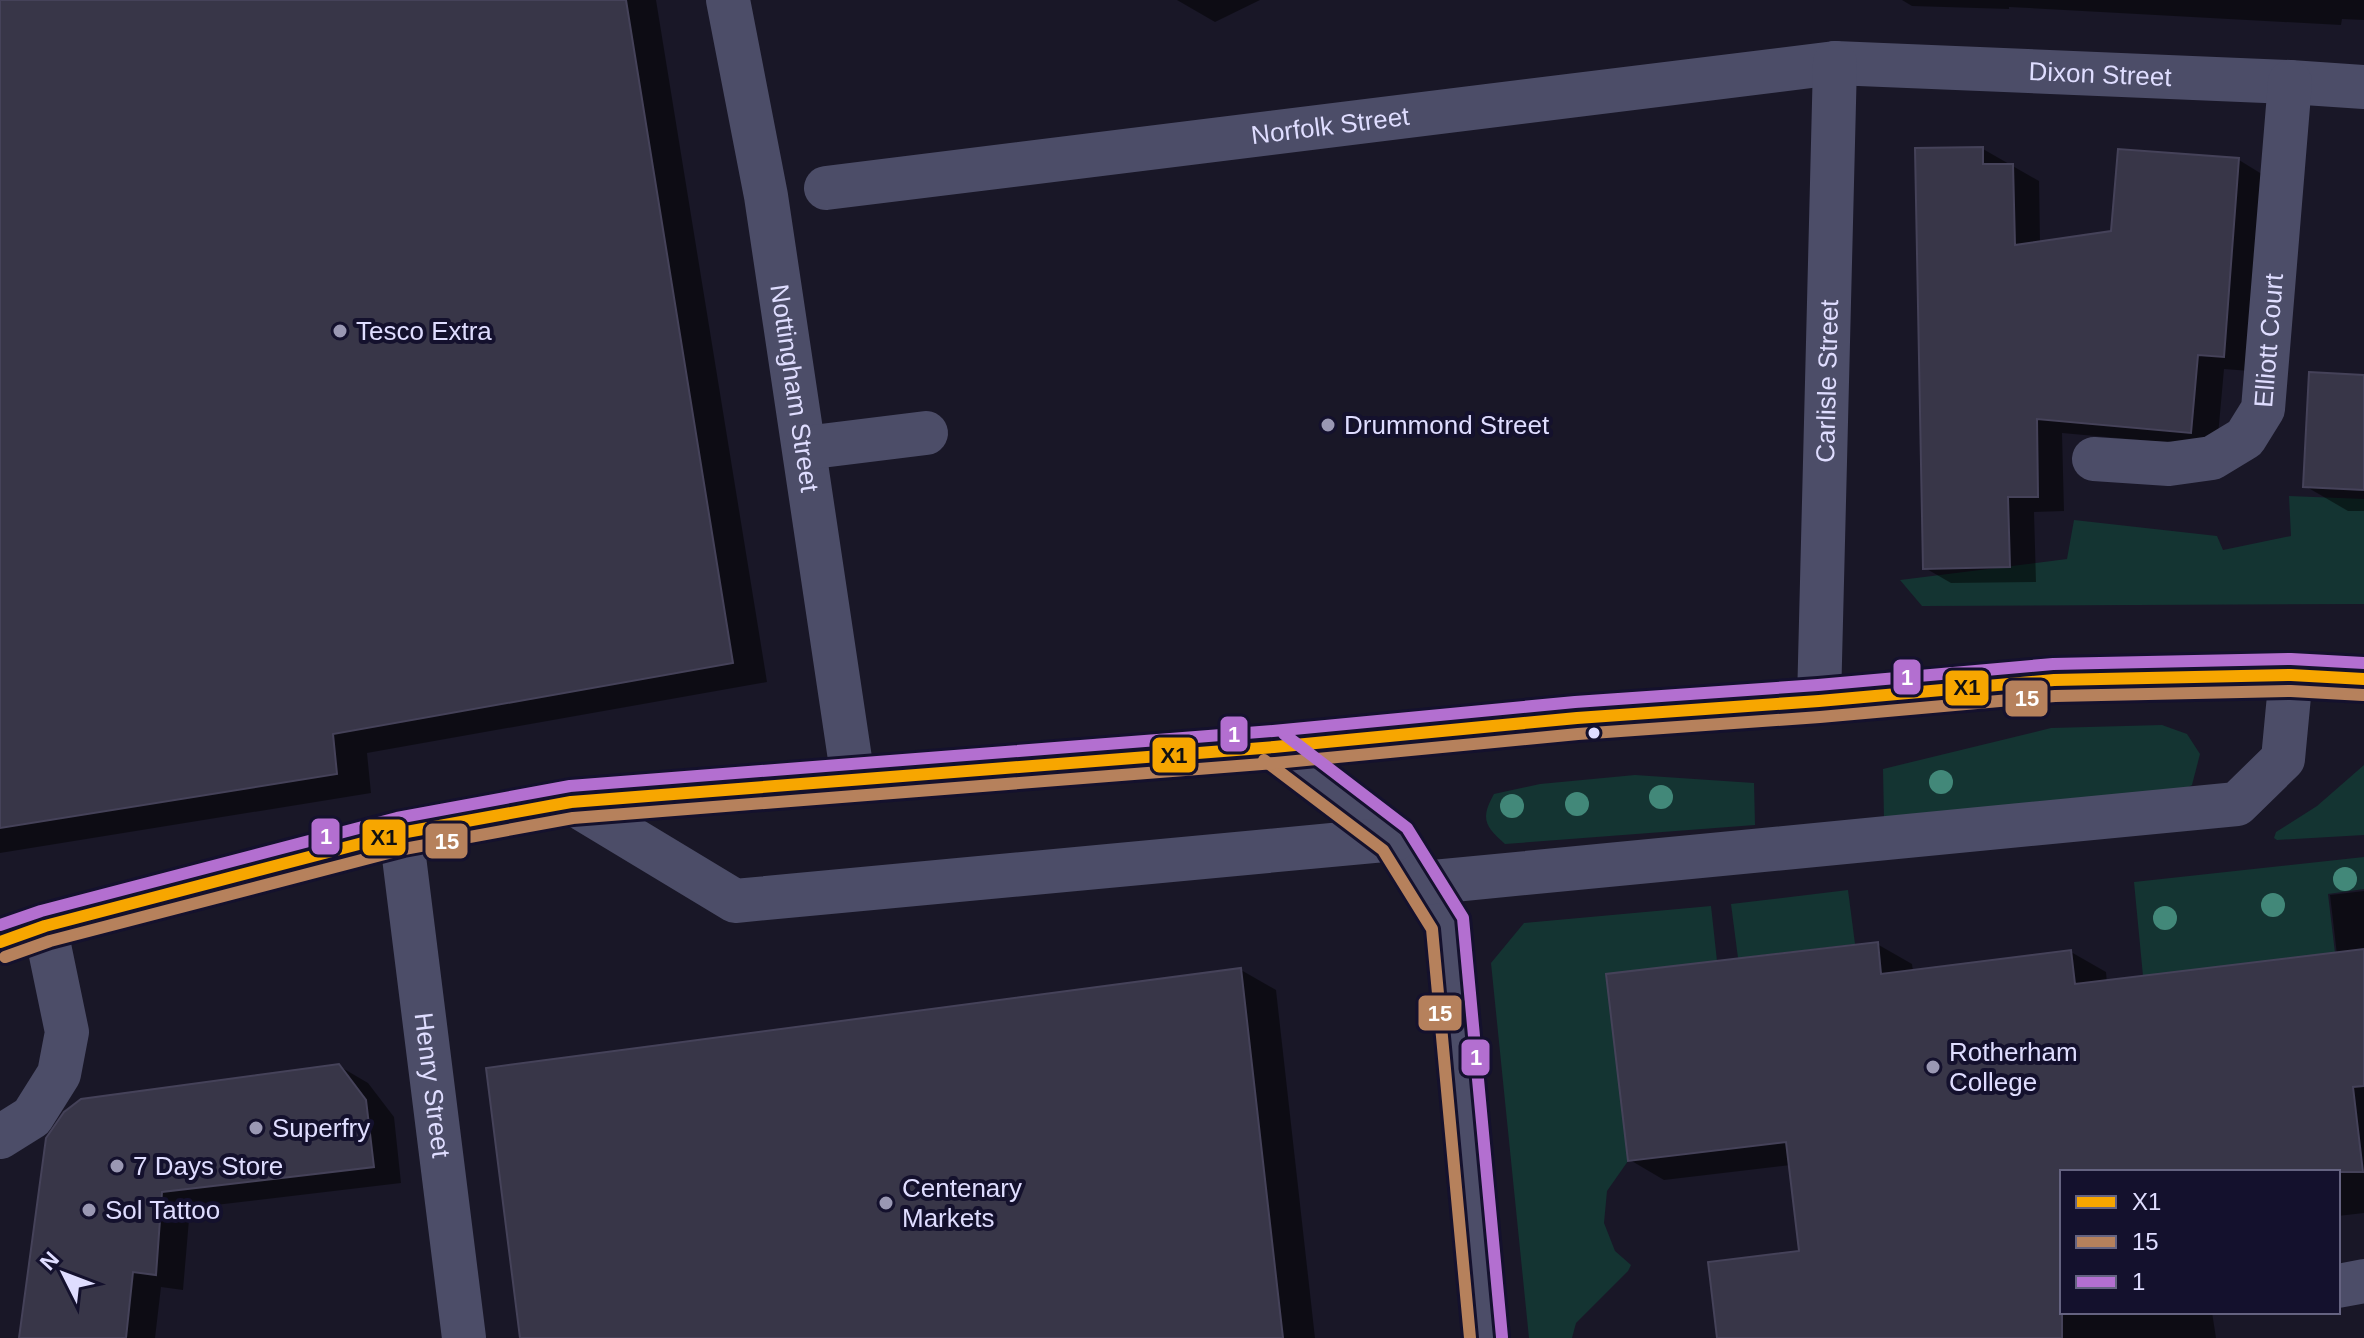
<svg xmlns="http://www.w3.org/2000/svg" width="2364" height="1338" font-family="Helvetica,sans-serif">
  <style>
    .green { fill: #143432 }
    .shadow { fill: #0007 }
    .building { fill: #383648; stroke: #454259; stroke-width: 2 }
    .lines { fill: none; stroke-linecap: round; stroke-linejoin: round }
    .minor { stroke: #4c4d68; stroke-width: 44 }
    .major { stroke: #554e6c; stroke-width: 44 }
    .bus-1-casing { stroke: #14112d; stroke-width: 18 }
    .bus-2-casing { stroke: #14112d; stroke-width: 18 }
    .bus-3-casing { stroke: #14112d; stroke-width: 18 }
    .bus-1 { stroke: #f7a600; stroke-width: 12 }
    .bus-2 { stroke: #b6815c; stroke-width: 12 }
    .bus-3 { stroke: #b36fd0; stroke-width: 12 }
    .tree { fill: #428879 }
    .poi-dot { fill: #9a98b3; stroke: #14112d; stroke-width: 3 }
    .bus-dot { fill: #dfddff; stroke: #14112d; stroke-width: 3 }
    .labels { text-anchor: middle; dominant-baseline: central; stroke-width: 8; stroke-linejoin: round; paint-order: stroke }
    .street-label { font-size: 26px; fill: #dfddff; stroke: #14112d }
    .poi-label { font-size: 26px; fill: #dfddff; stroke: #14112d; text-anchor: start }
    .line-badge { stroke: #14112d; stroke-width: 3 }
    .badge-label { font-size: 22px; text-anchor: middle; font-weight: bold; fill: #fff }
    .pale-badge-label { font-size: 22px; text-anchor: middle; font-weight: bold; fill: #111 }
  </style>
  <rect width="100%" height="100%" fill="#191727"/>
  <g class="green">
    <path d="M2289 496 2364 499V604L1922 606 1900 580 2067 559 2074 520 2217 536 2223 550 2291 536Z"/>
    <path d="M2162 725 2187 734 2200 754 2192 785 2171 796 1884 819 1883 769 2051 728Z"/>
    <path d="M2364 765V835L2277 840 2274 838 2276 832 2317 806Z"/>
    <path d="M1635 775 1754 783 1755 825 1505 844C1485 826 1480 819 1494 794L1540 784Z"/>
    <path d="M2364 857V889L2328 894 2335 953 2143 976 2134 882Z"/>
    <path d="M1848 890 1855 944 1738 958 1731 904Z"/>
    <path d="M1711 906 1717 961 1606 974 1628 1161 1607 1191 1604 1223 1615 1251 1631 1265 1628 1271 1576 1323 1572 1338H1529L1491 963 1524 923Z"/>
  </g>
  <g class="shadow">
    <path d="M0 0H656L767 682 367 753 371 793 0 853Z"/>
    <path d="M1177 0H1260L1215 22Z"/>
    <path d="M1902 0H2364V20L2342 19 2341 25 2009 7V9L1912 6Z"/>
    <path d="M1983 149 2039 181 2040 243 2113 233 2239 160 2265 176 2250 371 2224 369 2217 447 2062 433 2064 511 2034 512 2036 582 1951 583 1925 568Z"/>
    <path d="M2364 377V511H2348L2305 486Z"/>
    <path d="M2364 891V1213L2338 1216V1172H2062V1312H2212L2216 1338H1719L1801 1253 1791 1165 1664 1180 1630 1160 1877 944 1912 964 1913 972 2071 952 2106 972 2107 983 2337 955 2330 895Z"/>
    <path d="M1241 970 1276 990 1315 1338H522Z"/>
    <path d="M339 1066 368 1083 394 1117 401 1183 190 1208 183 1290 161 1287 155 1338H21L48 1139Z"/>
  </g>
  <g class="building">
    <path d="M0 0H626L733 663 333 734 337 774 0 828Z"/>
    <path d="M1983 147V164H2013L2015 245 2111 231 2118 149 2239 158 2224 357 2198 355 2191 433 2037 419 2038 497H2008L2010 567 1923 569 1915 148Z"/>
    <path d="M2309 372 2364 375V490L2303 487Z"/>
    <path d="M1878 942 1881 974 2071 950 2075 984 2364 949V1086L2353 1087 2363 1172H2062V1338H1717L1708 1262 1799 1251 1786 1142 1628 1161 1606 974Z"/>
    <path d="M1241 968 1283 1338H520L486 1068Z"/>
    <path d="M339 1064 366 1100 374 1167 162 1192 156 1275 133 1272 126 1338H19L46 1138 64 1112 81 1099Z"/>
  </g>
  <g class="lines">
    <g class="minor">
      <path id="s1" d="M728 0 766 196 853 779"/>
      <path id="s2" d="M826 188 1835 63 2290 82 2364 87"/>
      <path d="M805 448 926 433"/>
      <path id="s3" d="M2094 459 2169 464 2212 458 2245 438 2263 409 2290 82"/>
      <path id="s4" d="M1819 701 1835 63"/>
      <path d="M1274 747 1395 839 1448 924 1486 1338"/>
      <path d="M571 802 735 901 1395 839"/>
      <path id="s5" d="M401 833 464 1338"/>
      <path d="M1423 883 2237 804 2283 759 2291 675"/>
      <path d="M0 1137 32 1117 59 1074 67 1032 45 926"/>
      <path d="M2338 1286 2364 1281"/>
    </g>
    <path class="major" d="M0 941 45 926 401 833 571 802 1274 747 1577 718 1819 701 2054 680 2291 675 2364 679"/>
    <defs>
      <path id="bus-1" d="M0 942 45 926 401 833 571 802 1274 747 1577 718 1819 701 2054 680 2291 675 2364 679"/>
      <g id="bus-2">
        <path d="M1264 760 1383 850 1432 929 1470 1338"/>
        <path d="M5 957 50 941 404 849 573 818 1275 763 1578 734 1820 717 2055 696 2291 691 2363 695"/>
      </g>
      <g id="bus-3">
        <path d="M1284 734 1407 828 1463 918 1502 1337"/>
        <path d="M0 925 41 911 397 818 570 786 1273 731 1575 702 1818 685 2053 664 2291 659 2364 663"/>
      </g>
    </defs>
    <use href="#bus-1" class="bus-1-casing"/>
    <use href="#bus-2" class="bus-2-casing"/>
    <use href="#bus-3" class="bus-3-casing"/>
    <use href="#bus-1" class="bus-1"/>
    <use href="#bus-2" class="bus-2"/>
    <use href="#bus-3" class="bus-3"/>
  </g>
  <g class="tree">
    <circle cx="1941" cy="782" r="12"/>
    <circle cx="1661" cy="797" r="12"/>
    <circle cx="1577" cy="804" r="12"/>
    <circle cx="1512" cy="806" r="12"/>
    <circle cx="2345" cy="879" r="12"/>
    <circle cx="2273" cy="905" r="12"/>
    <circle cx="2165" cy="918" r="12"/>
  </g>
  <g class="poi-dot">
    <circle cx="340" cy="331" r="8"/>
    <circle cx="1328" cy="425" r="8"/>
    <circle cx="1933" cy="1067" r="8"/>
    <circle cx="256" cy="1128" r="8"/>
    <circle cx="117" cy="1166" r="8"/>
    <circle cx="886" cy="1203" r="8"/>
    <circle cx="89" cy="1210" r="8"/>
  </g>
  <circle class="bus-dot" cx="1594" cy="733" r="7"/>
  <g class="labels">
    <g class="street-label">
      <text stroke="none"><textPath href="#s2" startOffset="1282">Dixon Street</textPath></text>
      <text stroke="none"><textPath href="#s2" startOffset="508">Norfolk Street</textPath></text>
      <text stroke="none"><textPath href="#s3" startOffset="260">Elliott Court</textPath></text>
      <text stroke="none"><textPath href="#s4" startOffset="320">Carlisle Street</textPath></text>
      <text stroke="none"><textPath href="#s1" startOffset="394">Nottingham Street</textPath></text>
      <text stroke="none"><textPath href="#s5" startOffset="254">Henry Street</textPath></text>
    </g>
    <g class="poi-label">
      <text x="356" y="331">Tesco Extra</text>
      <text x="1344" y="425">Drummond Street</text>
      <text x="1949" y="1052">Rotherham<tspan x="1949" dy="30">College</tspan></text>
      <text x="272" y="1128">Superfry</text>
      <text x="133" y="1166">7 Days Store</text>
      <text x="902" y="1188">Centenary<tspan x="902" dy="30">Markets</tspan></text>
      <text x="105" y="1210">Sol Tattoo</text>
    </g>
  </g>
  <g class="line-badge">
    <rect x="1892" y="658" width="30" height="38" rx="8" fill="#b36fd0"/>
    <rect x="1944" y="669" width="46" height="38" rx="8" fill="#f7a600"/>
    <rect x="2004" y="679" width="45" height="39" rx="8" fill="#b6815c"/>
    <rect x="1219" y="715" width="30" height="38" rx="8" fill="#b36fd0"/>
    <rect x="1151" y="736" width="46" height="38" rx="8" fill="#f7a600"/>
    <rect x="310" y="817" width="31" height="39" rx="8" fill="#b36fd0"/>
    <rect x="361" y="818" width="46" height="39" rx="8" fill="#f7a600"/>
    <rect x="424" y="822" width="45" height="38" rx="8" fill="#b6815c"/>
    <rect x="1417" y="994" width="46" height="38" rx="8" fill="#b6815c"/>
    <rect x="1460" y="1038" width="31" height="39" rx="8" fill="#b36fd0"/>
  </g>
  <g class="badge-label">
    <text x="1907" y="685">1</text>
    <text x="2027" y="706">15</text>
    <text x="1234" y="742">1</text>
    <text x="326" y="844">1</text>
    <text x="447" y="849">15</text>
    <text x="1440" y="1021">15</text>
    <text x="1476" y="1065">1</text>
  </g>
  <g class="pale-badge-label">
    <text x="1967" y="695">X1</text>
    <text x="1174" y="763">X1</text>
    <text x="384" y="845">X1</text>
  </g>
  <rect x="2060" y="1170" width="280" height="144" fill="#14112d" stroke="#656381" stroke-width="2"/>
  <rect x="2076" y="1196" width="40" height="12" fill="#f7a600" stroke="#656381" stroke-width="2"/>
  <text x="2132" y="1210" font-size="24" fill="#dfddff">X1</text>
  <rect x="2076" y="1236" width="40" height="12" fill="#b6815c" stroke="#656381" stroke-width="2"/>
  <text x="2132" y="1250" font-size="24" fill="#dfddff">15</text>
  <rect x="2076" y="1276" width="40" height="12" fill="#b36fd0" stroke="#656381" stroke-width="2"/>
  <text x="2132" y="1290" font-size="24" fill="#dfddff">1</text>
  <g transform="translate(64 1274) rotate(312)" stroke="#14112d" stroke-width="6" paint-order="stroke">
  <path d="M0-6L14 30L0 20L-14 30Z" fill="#dfddff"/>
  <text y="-12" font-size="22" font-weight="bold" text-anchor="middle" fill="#dfddff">N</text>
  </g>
</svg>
